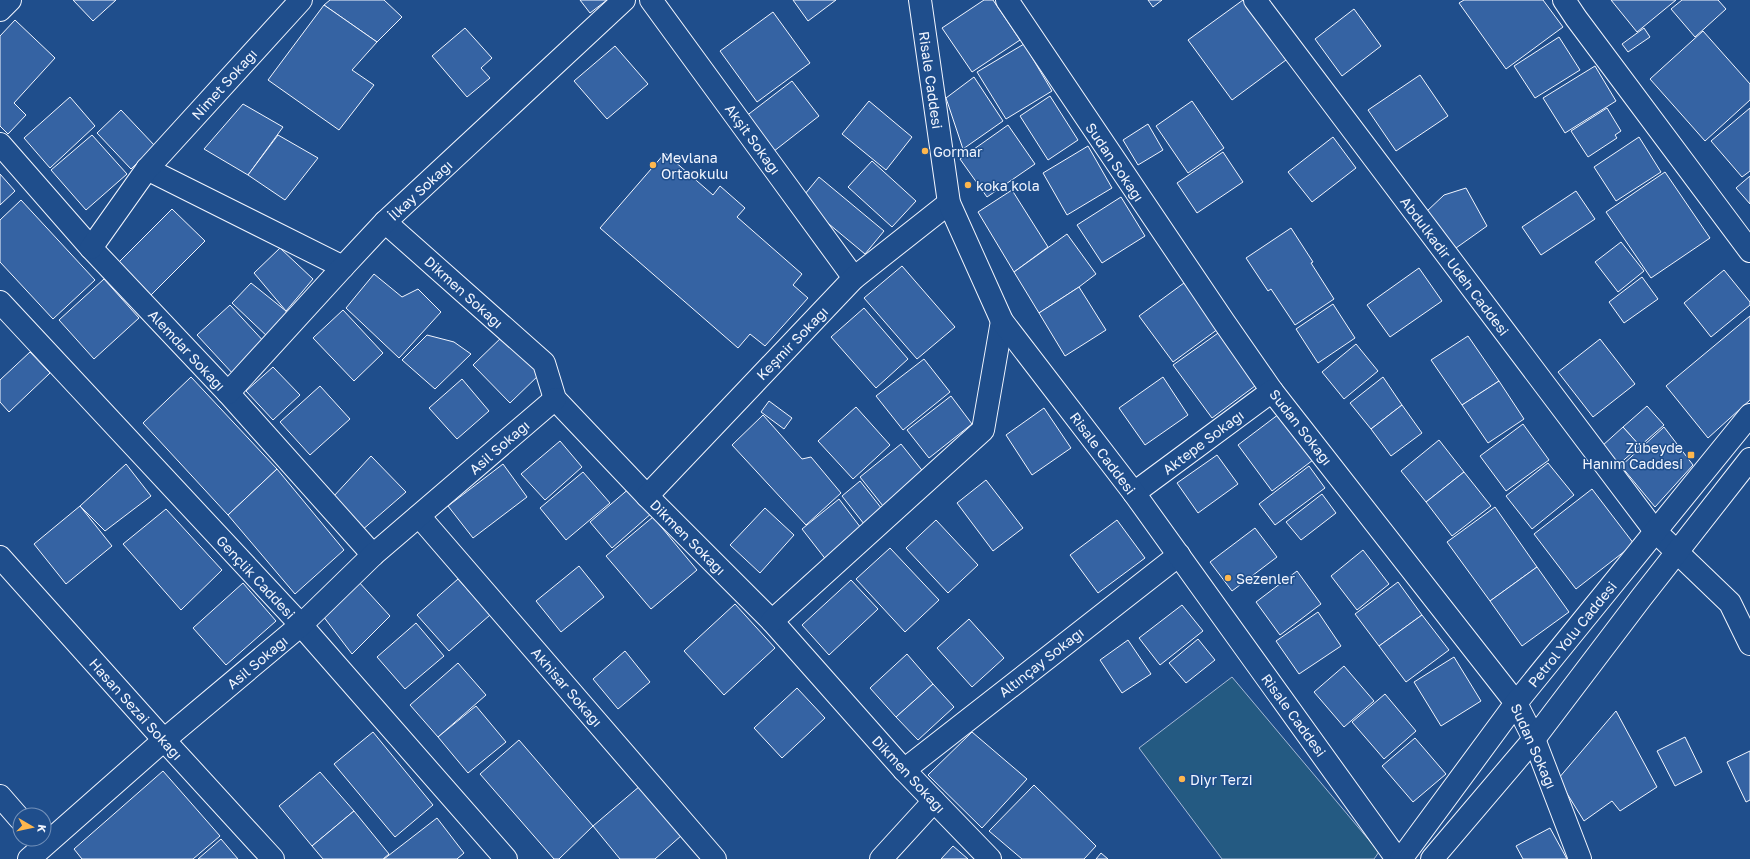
<svg xmlns="http://www.w3.org/2000/svg" width="1750" height="859" font-family="'Golos Text',sans-serif">
  <style>
    .green { fill: #245a82; stroke: #a8bbd7 }
    .building { fill: #3563a3; stroke: #f2f6ff }
    .lines { fill: none; stroke-linecap: round; stroke-linejoin: round }
    .minor-casing { stroke: #f2f6ff; stroke-width: 24 }
    .tertiary-casing { stroke: #f2f6ff; stroke-width: 24 }
    .secondary-casing { stroke: #f2f6ff; stroke-width: 24 }
    .minor { stroke: #1f4e8c; stroke-width: 22 }
    .tertiary { stroke: #1f4e8c; stroke-width: 22 }
    .secondary { stroke: #1f4e8c; stroke-width: 22 }
    .poi-dot { fill: #ffb74d; stroke: #1f4e8c; stroke-width: 1.5 }
    .labels { text-anchor: middle; dominant-baseline: central; stroke-width: 3; stroke-linejoin: round; paint-order: stroke }
    .street-label { font-size: 14px; fill: #f2f6ff; stroke: #1f4e8c }
    .poi-label { font-size: 14px; fill: #f2f6ff; stroke: #1f4e8c; text-anchor: start }
  </style>
  <rect width="100%" height="100%" fill="#1f4e8c"/>
  <path class="green" d="M1232 677 1379 852 1374 859H1222L1139 748Z"/>
  <g class="building">
    <path d="M73 0H116L93 21Z"/>
    <path d="M330 0H384L402 17 377 42 324 5Z"/>
    <path d="M580 0H607L590 13Z"/>
    <path d="M793 0H836L808 21Z"/>
    <path d="M984 0H993L1020 40 972 72 942 28Z"/>
    <path d="M1148 0H1162L1153 7Z"/>
    <path d="M1243 0 1286 60 1232 100 1188 40Z"/>
    <path d="M1464 0H1543L1563 27 1506 69 1459 3Z"/>
    <path d="M1611 0H1676L1637 32Z"/>
    <path d="M1682 0H1718L1726 9 1695 37 1671 9Z"/>
    <path d="M324 5 377 42 352 70 374 85 339 130 268 80Z"/>
    <path d="M1354 9 1381 46 1342 76 1315 39Z"/>
    <path d="M773 12 810 63 757 102 720 51Z"/>
    <path d="M15 20 55 58 14 103 26 115 8 134 0 126V36Z"/>
    <path d="M465 28 492 58 481 68 490 78 467 97 432 56Z"/>
    <path d="M1644 28 1650 37 1628 52 1622 44Z"/>
    <path d="M1703 31 1750 84V100L1705 141 1650 79Z"/>
    <path d="M1559 37 1580 70 1535 98 1514 66Z"/>
    <path d="M1024 44 1052 91 1006 119 977 72Z"/>
    <path d="M615 46 648 84 607 119 574 81Z"/>
    <path d="M1595 66 1616 101 1565 133 1543 98Z"/>
    <path d="M1420 75 1448 116 1396 151 1368 110Z"/>
    <path d="M974 77 1003 121 963 149 946 98Z"/>
    <path d="M792 81 819 116 769 155 741 120Z"/>
    <path d="M1050 96 1078 140 1048 160 1020 116Z"/>
    <path d="M70 97 95 126 50 168 24 138Z"/>
    <path d="M869 101 912 137 886 170 842 134Z"/>
    <path d="M1192 101 1224 148 1188 173 1156 126Z"/>
    <path d="M243 104 283 127 248 175 204 149Z"/>
    <path d="M1607 108 1621 131 1615 135 1617 138 1588 157 1571 131Z"/>
    <path d="M1750 108V171L1742 177 1711 141Z"/>
    <path d="M121 110 155 146 131 169 97 133Z"/>
    <path d="M1148 124 1163 150 1138 165 1123 140Z"/>
    <path d="M1008 125 1035 164 987 197 960 159Z"/>
    <path d="M92 135 127 174 86 210 51 170Z"/>
    <path d="M278 135 318 158 285 200 248 175Z"/>
    <path d="M1333 137 1356 168 1312 202 1288 172Z"/>
    <path d="M1639 137 1661 172 1616 201 1594 167Z"/>
    <path d="M1088 146 1112 188 1067 215 1043 173Z"/>
    <path d="M1223 152 1243 182 1197 213 1177 183Z"/>
    <path d="M665 153 713 195 720 186 745 208 737 217 802 274 793 285 808 298 765 346 750 334 738 348 600 228Z"/>
    <path d="M872 161 916 201 892 227 848 187Z"/>
    <path d="M1665 172 1710 238 1651 278 1606 212Z"/>
    <path d="M0 174 15 191 0 205Z"/>
    <path d="M1750 176V204L1736 188Z"/>
    <path d="M819 177 884 231 865 254 800 200Z"/>
    <path d="M1466 188 1487 226 1456 248 1426 212 1444 195Z"/>
    <path d="M1012 190 1048 247 1014 272 978 212Z"/>
    <path d="M1576 191 1595 219 1541 255 1522 227Z"/>
    <path d="M1121 197 1145 236 1102 263 1077 225Z"/>
    <path d="M21 200 95 280 53 319 0 262V220Z"/>
    <path d="M172 209 205 241 151 295 119 262Z"/>
    <path d="M1291 228 1313 262 1311 263 1334 299 1295 325 1271 289 1268 291 1246 258Z"/>
    <path d="M1067 234 1096 274 1079 287 1039 313 1014 272Z"/>
    <path d="M1621 242 1644 271 1618 292 1595 262Z"/>
    <path d="M280 248 313 279 286 311 254 273Z"/>
    <path d="M902 266 955 327 917 359 864 298Z"/>
    <path d="M1419 268 1442 301 1390 337 1367 305Z"/>
    <path d="M1724 270 1750 302V305L1711 337 1684 303Z"/>
    <path d="M374 274 402 297 418 289 441 312 399 358 346 308Z"/>
    <path d="M1642 277 1658 299 1624 323 1609 302Z"/>
    <path d="M104 279 139 318 94 359 59 320Z"/>
    <path d="M251 283 286 311 288 319 270 339 232 303Z"/>
    <path d="M1184 283 1218 329 1173 362 1139 316Z"/>
    <path d="M1079 287 1106 330 1065 356 1039 313Z"/>
    <path d="M1333 304 1355 338 1318 363 1296 329Z"/>
    <path d="M230 305 267 345 234 375 197 335Z"/>
    <path d="M864 308 908 359 876 388 831 337Z"/>
    <path d="M343 310 383 353 354 381 313 338Z"/>
    <path d="M1750 316V400L1708 438 1666 386Z"/>
    <path d="M1221 331 1259 383 1212 418 1173 365Z"/>
    <path d="M505 334 542 372 510 403 473 365Z"/>
    <path d="M427 335 454 342 471 354 435 389 402 360Z"/>
    <path d="M1468 336 1499 381 1462 405 1431 360Z"/>
    <path d="M1600 339 1635 384 1593 417 1558 372Z"/>
    <path d="M1356 344 1378 371 1344 399 1322 372Z"/>
    <path d="M30 352 50 373 9 412 0 402V380Z"/>
    <path d="M924 359 950 392 903 430 876 396Z"/>
    <path d="M273 367 300 395 273 420 246 391Z"/>
    <path d="M191 377 277 469 228 515 143 423Z"/>
    <path d="M1163 377 1188 415 1145 445 1119 408Z"/>
    <path d="M1383 377 1402 405 1371 429 1350 403Z"/>
    <path d="M462 379 489 411 457 439 429 408Z"/>
    <path d="M1499 381 1524 419 1488 443 1462 405Z"/>
    <path d="M320 386 350 419 310 455 280 422Z"/>
    <path d="M951 396 972 424 929 458 907 430Z"/>
    <path d="M769 401 792 418 784 429 761 412Z"/>
    <path d="M1402 405 1422 433 1391 456 1371 429Z"/>
    <path d="M1647 406 1664 425 1640 446 1623 427Z"/>
    <path d="M856 407 890 445 853 479 818 441Z"/>
    <path d="M1044 408 1071 448 1032 475 1006 435Z"/>
    <path d="M1279 414 1313 460 1272 491 1238 445Z"/>
    <path d="M763 415 802 459 811 457 841 493 806 525 732 445Z"/>
    <path d="M1523 424 1549 460 1506 491 1480 456Z"/>
    <path d="M1623 427 1640 446 1618 465 1602 446Z"/>
    <path d="M1664 427 1693 465 1655 507 1621 466Z"/>
    <path d="M1439 440 1464 472 1426 502 1401 471Z"/>
    <path d="M560 441 582 467 545 500 521 474Z"/>
    <path d="M901 444 925 474 883 506 860 477Z"/>
    <path d="M1217 455 1238 484 1198 513 1177 483Z"/>
    <path d="M371 456 406 492 361 531 333 497Z"/>
    <path d="M1548 463 1574 495 1532 529 1506 496Z"/>
    <path d="M126 464 151 496 105 531 80 506Z"/>
    <path d="M503 464 527 497 473 538 448 506Z"/>
    <path d="M1309 466 1325 488 1275 525 1259 504Z"/>
    <path d="M277 469 344 550 295 594 228 515Z"/>
    <path d="M583 472 610 503 566 540 540 508Z"/>
    <path d="M1464 472 1491 506 1452 536 1426 502Z"/>
    <path d="M986 480 1023 528 993 551 957 503Z"/>
    <path d="M860 481 886 514 868 529 842 496Z"/>
    <path d="M631 487 653 512 612 548 590 522Z"/>
    <path d="M1592 489 1634 544 1576 589 1534 534Z"/>
    <path d="M1322 494 1336 513 1301 540 1286 522Z"/>
    <path d="M839 499 864 532 827 561 802 529Z"/>
    <path d="M80 506 112 546 66 584 34 544Z"/>
    <path d="M1495 507 1537 567 1490 601 1447 542Z"/>
    <path d="M765 508 794 535 760 573 730 545Z"/>
    <path d="M166 509 222 570 181 610 123 544Z"/>
    <path d="M653 517 697 570 651 609 606 556Z"/>
    <path d="M936 520 978 565 948 593 906 548Z"/>
    <path d="M1117 520 1145 558 1098 593 1070 555Z"/>
    <path d="M1255 528 1277 557 1232 591 1210 562Z"/>
    <path d="M890 548 939 600 905 632 856 579Z"/>
    <path d="M1363 550 1389 584 1357 610 1331 576Z"/>
    <path d="M579 566 604 597 561 632 536 601Z"/>
    <path d="M1537 567 1569 612 1522 646 1490 601Z"/>
    <path d="M1297 571 1321 604 1280 635 1256 602Z"/>
    <path d="M458 579 490 615 449 651 417 615Z"/>
    <path d="M357 580 390 616 352 654 323 616Z"/>
    <path d="M851 580 878 609 829 655 802 625Z"/>
    <path d="M1398 582 1422 615 1379 646 1355 614Z"/>
    <path d="M243 583 276 621 226 665 193 628Z"/>
    <path d="M735 604 775 648 724 695 684 651Z"/>
    <path d="M1182 605 1203 631 1160 665 1139 638Z"/>
    <path d="M1318 612 1341 646 1299 674 1276 641Z"/>
    <path d="M1422 615 1449 650 1406 682 1379 646Z"/>
    <path d="M969 619 1004 658 972 687 937 648Z"/>
    <path d="M416 623 444 656 405 689 377 657Z"/>
    <path d="M1198 639 1215 660 1186 683 1169 663Z"/>
    <path d="M1128 640 1151 674 1122 693 1100 660Z"/>
    <path d="M625 651 650 682 618 709 593 679Z"/>
    <path d="M907 654 933 684 896 717 870 688Z"/>
    <path d="M1454 657 1481 701 1441 726 1414 682Z"/>
    <path d="M458 663 486 695 438 737 410 705Z"/>
    <path d="M1344 666 1374 701 1344 727 1314 692Z"/>
    <path d="M933 684 954 707 918 740 896 717Z"/>
    <path d="M797 688 825 718 782 758 754 728Z"/>
    <path d="M1385 694 1416 731 1384 759 1352 722Z"/>
    <path d="M476 706 506 742 468 773 438 737Z"/>
    <path d="M1616 711 1657 787 1620 811 1612 801 1584 821 1558 779Z"/>
    <path d="M373 732 433 805 395 837 334 764Z"/>
    <path d="M972 732 1027 779 982 828 928 775Z"/>
    <path d="M1685 737 1702 772 1675 786 1657 751Z"/>
    <path d="M1415 738 1446 774 1413 802 1382 766Z"/>
    <path d="M519 740 593 826 559 859H554L480 774Z"/>
    <path d="M1750 751V800L1746 802 1727 762Z"/>
    <path d="M163 771 220 836 193 859H82L74 849Z"/>
    <path d="M320 772 354 811 312 846 279 806Z"/>
    <path d="M1034 785 1096 846 1084 859H1022L989 831Z"/>
    <path d="M640 786 682 835 655 859H620L593 826Z"/>
    <path d="M354 811 389 854 383 859H323L312 846Z"/>
    <path d="M437 818 464 853 457 859H384Z"/>
    <path d="M1550 828 1567 859H1523L1516 846Z"/>
    <path d="M221 839 238 859H198Z"/>
    <path d="M953 846 968 859H941Z"/>
    <path d="M1101 853 1108 859H1096Z"/>
  </g>
  <g class="lines">
    <defs>
      <g id="minor">
        <path d="M651 0 854 278"/>
        <path d="M1007 0 1224 322 1272 391 1516 703 1534 739 1580 859"/>
        <path d="M1255 0 1655 531 1730 603 1750 644"/>
        <path d="M1564 0 1576 18 1750 251"/>
        <path d="M0 10 10 0"/>
        <path d="M0 144 91 248 228 393 373 555"/>
        <path d="M147 169 343 267"/>
        <path d="M385 222 544 363 555 399 647 496 772 621 904 770 990 859"/>
        <path d="M91 248 147 169 301 0"/>
        <path d="M0 302 301 625 506 859"/>
        <path d="M228 393 343 267 385 222 624 0"/>
        <path d="M1134 493 1272 391"/>
        <path d="M647 496 854 278 949 203"/>
        <path d="M419 516 715 859"/>
        <path d="M0 557 164 740 273 859"/>
        <path d="M772 621 983 430 1002 321"/>
        <path d="M904 770 1179 555"/>
        <path d="M0 796 20 819"/>
        <path d="M29 859 164 740 301 625 373 555 555 399"/>
        <path d="M881 859 934 801"/>
      </g>
      <path id="tertiary" d="M920 0 949 203 1002 321 1134 493 1397 859"/>
      <g id="secondary">
        <path d="M1401 859 1516 703 1750 415"/>
        <path d="M1432 859 1534 739 1641 598 1750 459"/>
      </g>
    </defs>
    <use href="#minor" class="minor-casing"/>
    <use href="#tertiary" class="tertiary-casing"/>
    <use href="#secondary" class="secondary-casing"/>
    <use href="#minor" class="minor"/>
    <use href="#tertiary" class="tertiary"/>
    <use href="#secondary" class="secondary"/>
  </g>
  <g class="poi-dot">
    <circle cx="925" cy="151" r="4"/>
    <circle cx="653" cy="165" r="4"/>
    <circle cx="968" cy="185" r="4"/>
    <rect x="1687" y="451" width="8" height="8" rx="2"/>
    <circle cx="1228" cy="578" r="4"/>
    <circle cx="1182" cy="779" r="4"/>
  </g>
  <g class="labels">
    <g class="street-label">
      <text transform="translate(931 80) rotate(82)">Risale Caddesi</text>
      <text transform="translate(224 84) rotate(-48)">Nimet Sokağı</text>
      <text transform="translate(753 139) rotate(54)">Akşit Sokağı</text>
      <text transform="translate(1115 162) rotate(56)">Sudan Sokağı</text>
      <text transform="translate(420 190) rotate(-43)">İlkay Sokağı</text>
      <text transform="translate(1455 266) rotate(53)">Abdulkadir Udeh Caddesi</text>
      <text transform="translate(464 292) rotate(42)">Dikmen Sokağı</text>
      <text transform="translate(792 343) rotate(-46)">Keşmir Sokağı</text>
      <text transform="translate(187 350) rotate(47)">Alemdar Sokağı</text>
      <text transform="translate(1301 427) rotate(52)">Sudan Sokağı</text>
      <text transform="translate(1203 442) rotate(-37)">Aktepe Sokağı</text>
      <text transform="translate(499 447) rotate(-41)">Asil Sokağı</text>
      <text transform="translate(1103 453) rotate(53)">Risale Caddesi</text>
      <text transform="translate(688 537) rotate(45)">Dikmen Sokağı</text>
      <text transform="translate(256 577) rotate(47)">Gençlik Caddesi</text>
      <text transform="translate(1572 634) rotate(-51)">Petrol Yolu Caddesi</text>
      <text transform="translate(257 662) rotate(-40)">Asil Sokağı</text>
      <text transform="translate(1041 662) rotate(-38)">Altınçay Sokağı</text>
      <text transform="translate(567 687) rotate(49)">Akhisar Sokağı</text>
      <text transform="translate(136 709) rotate(48)">Hasan Sezai Sokağı</text>
      <text transform="translate(1294 715) rotate(54)">Risale Caddesi</text>
      <text transform="translate(1534 746) rotate(66)">Sudan Sokağı</text>
      <text transform="translate(909 774) rotate(47)">Dikmen Sokağı</text>
    </g>
    <g class="poi-label">
      <text x="933" y="151">Gormar</text>
      <text x="661" y="157">Mevlana<tspan x="661" dy="16">Ortaokulu</tspan></text>
      <text x="976" y="185">koka kola</text>
      <text x="1683" y="447" text-anchor="end">Zübeyde<tspan x="1683" dy="16">Hanım Caddesi</tspan></text>
      <text x="1236" y="578">Sezenler</text>
      <text x="1190" y="779">Diyr Terzi</text>
    </g>
  </g>
  <g transform="translate(32 827) rotate(99)"><circle r="19" fill="#1f4e8c" stroke="#7391ba"/>
  <path d="M0-3L7 15L0 10L-7 15Z" fill="#ffb74d"/>
  <text y="-6" font-size="11" font-weight="bold" text-anchor="middle" fill="#f2f6ff">K</text>
  </g>
</svg>
